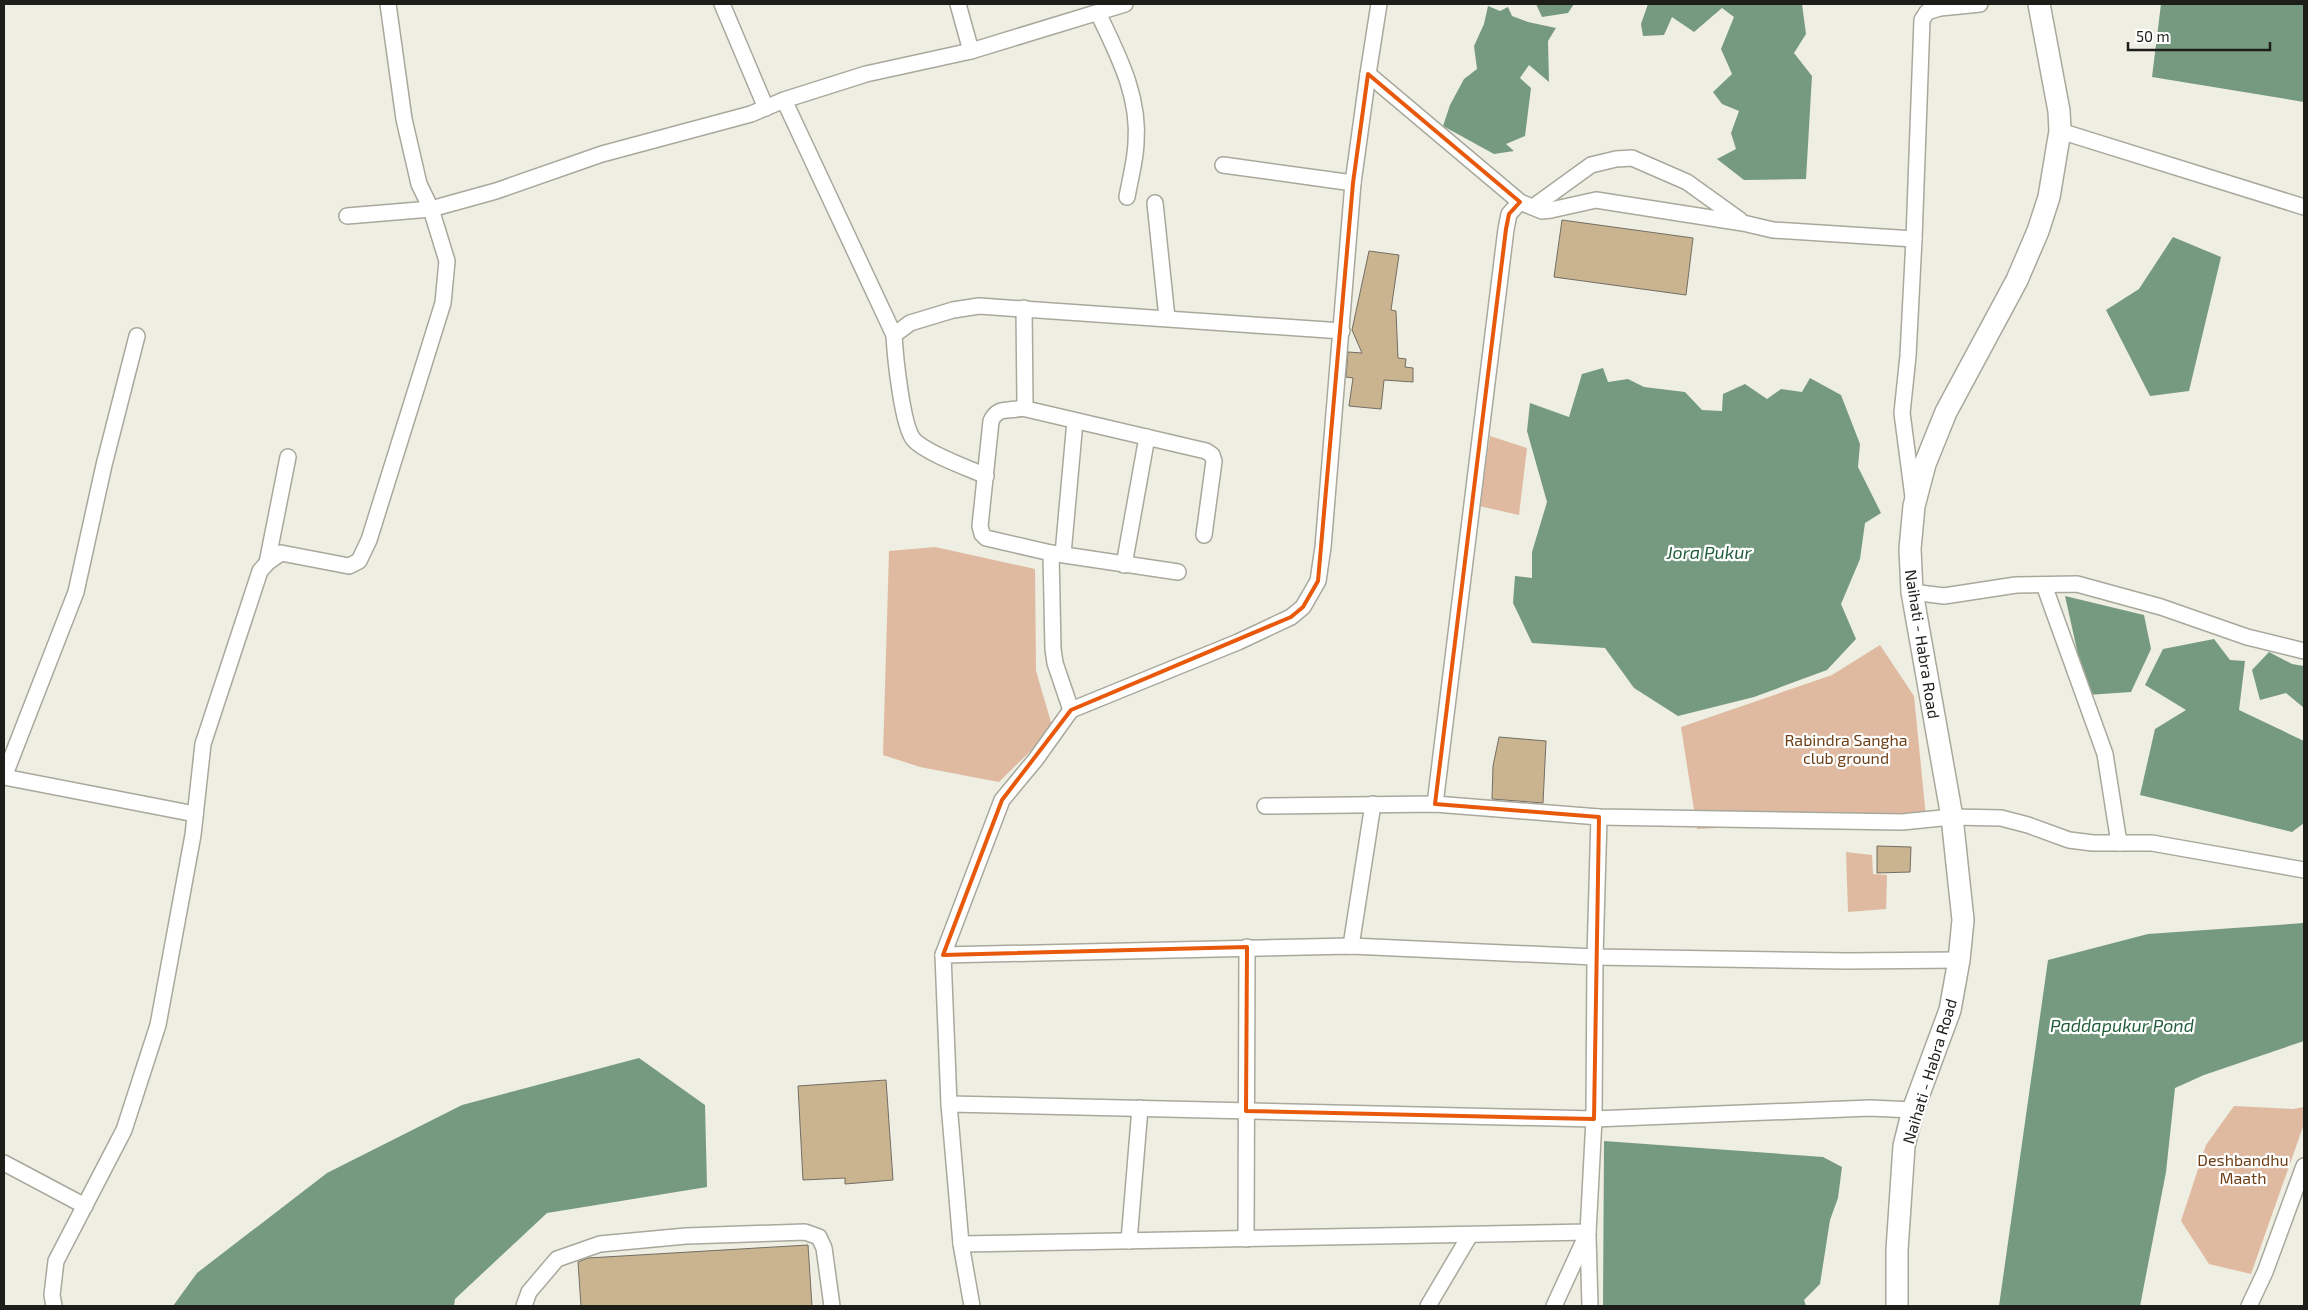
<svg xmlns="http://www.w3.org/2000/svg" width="2308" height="1310" font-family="'Exo 2',sans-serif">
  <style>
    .green { fill: #dfbaa0 }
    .water { fill: #769a80 }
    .building { fill: #c9b48f; stroke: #736d64 }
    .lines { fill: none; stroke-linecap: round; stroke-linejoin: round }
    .minor-casing { stroke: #a8a89d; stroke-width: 18 }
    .secondary-casing { stroke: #a8a89d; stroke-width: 24 }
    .minor { stroke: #fff; stroke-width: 15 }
    .secondary { stroke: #fff; stroke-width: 21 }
    .marked { fill: none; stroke: #e8590c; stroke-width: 4; stroke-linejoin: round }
    .labels { text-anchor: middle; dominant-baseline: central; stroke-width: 4.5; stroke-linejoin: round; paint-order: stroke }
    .street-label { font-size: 16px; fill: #1d1d19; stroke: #fff }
    .park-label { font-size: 16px; fill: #6e3f16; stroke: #fff }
    .water-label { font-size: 18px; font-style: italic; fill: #235e3a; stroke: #fff }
  </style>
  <rect width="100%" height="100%" fill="#eeeee2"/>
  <g class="green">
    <path d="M1490 436 1527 448 1519 515 1479 506Z"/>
    <path d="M935 547 1035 569 1036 671 1053 729 999 782 920 767 883 755 889 551Z"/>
    <path d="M1880 645 1914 696 1926 817 1697 829 1681 727 1832 675Z"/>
    <path d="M1846 852 1872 855 1873 874 1887 875 1886 909 1848 912Z"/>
    <path d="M2234 1106 2293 1109 2304 1107V1124L2251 1274 2209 1264 2181 1221 2206 1145Z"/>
  </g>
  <g class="water">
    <path d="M1536 4H1574L1568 13 1542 17Z"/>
    <path d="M1648 4H1802L1806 34 1794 53 1812 76 1806 179 1744 180 1717 159 1736 149 1731 133 1739 111 1722 104 1713 92 1732 74 1721 49 1734 17 1722 8 1694 32 1672 17 1664 35 1643 36 1641 24Z"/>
    <path d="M2161 4H2304V102L2152 77Z"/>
    <path d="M1488 6 1500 11 1508 7 1512 16 1528 22 1556 28 1548 41 1549 82 1529 65 1520 78 1531 88 1525 136 1506 144 1514 151 1494 154 1443 126 1450 105 1464 79 1477 69 1474 46 1484 24Z"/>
    <path d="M2173 237 2221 257 2189 391 2150 396 2106 310 2139 289Z"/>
    <path d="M1603 368 1608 382 1628 379 1644 387 1685 392 1702 410 1722 411 1723 394 1745 384 1767 399 1781 389 1802 392 1810 378 1841 395 1860 444 1858 467 1881 513 1865 523 1860 559 1841 604 1856 639 1827 670 1754 697 1678 716 1634 688 1605 648 1532 643 1513 603 1515 576 1532 578V552L1547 502 1527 431 1530 403 1569 417 1582 374Z"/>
    <path d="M2065 596 2144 615 2151 649 2131 692 2087 695Z"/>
    <path d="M2214 639 2230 660 2245 661 2239 710 2304 741V823L2292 832 2140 795 2155 729 2186 710 2145 685 2163 649Z"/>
    <path d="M2269 652 2292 664 2304 666V708L2286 693 2260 700 2252 670Z"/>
    <path d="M2304 923V1041L2204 1075 2175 1088 2166 1172 2140 1306H1999L2048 960 2148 934Z"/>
    <path d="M639 1058 705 1105 707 1187 547 1213 455 1299 454 1306H173L197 1273 327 1173 462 1105Z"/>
    <path d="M1604 1141 1823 1157 1842 1167 1838 1198 1830 1220 1820 1284 1804 1300 1806 1306H1603Z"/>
  </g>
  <g class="building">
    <path d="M1562 220 1693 238 1686 295 1554 277Z"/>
    <path d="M1369 251 1399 255 1391 310 1396 311 1398 358 1406 359 1405 367 1413 368V382L1384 380 1381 409 1349 406 1353 378 1346 377 1348 352 1362 353 1352 330Z"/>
    <path d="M1499 737 1546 741 1543 803 1492 799 1493 766Z"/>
    <path d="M1877 846 1911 847 1910 872 1877 873Z"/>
    <path d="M886 1080 893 1180 845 1184V1178L803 1180 798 1086Z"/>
    <path d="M808 1245 812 1306H581L578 1262 588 1258Z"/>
  </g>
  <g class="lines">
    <defs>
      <g id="minor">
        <path d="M722 4 766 108"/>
        <path d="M958 4 971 51"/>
        <path d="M1379 4 1368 74 1520 202 1542 211 1551 210 1596 200 1743 223 1773 230 1914 239 1922 20 1927 12 1940 8 1980 4"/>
        <path d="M1098 13C1118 55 1140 96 1136 144 1135 162 1130 180 1127 197"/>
        <path d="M784 100 894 335"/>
        <path d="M2060 131 2304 207"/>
        <path d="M1223 165 1353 183"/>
        <path d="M1155 203 1167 318"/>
        <path d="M1533 207 1591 165 1616 159 1632 158 1687 182 1740 220"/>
        <path d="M347 216 431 209 496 191 602 154 751 114 784 100 866 74 971 51 1125 4"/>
        <path d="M1024 308 1025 404 1022 408C1008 412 998 406 991 421L980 526 982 534 986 538 1051 553 1178 572"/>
        <path d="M1022 408 1206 451 1212 455 1214 461 1204 535"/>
        <path d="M986 476C968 468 926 453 914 440 902 427 895 354 894 335L910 323 953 310 979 306 1342 331"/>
        <path d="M1913 497 1902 413 1908 356 1914 239"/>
        <path d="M1051 553 1053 649 1055 663 1071 710"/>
        <path d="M1063 554 1075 421"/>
        <path d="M267 563 288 457"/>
        <path d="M1124 565 1147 437"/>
        <path d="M2044 585 2105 754 2119 843"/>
        <path d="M1912 592 1944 596 2016 585 2077 584 2161 607 2247 637 2304 651"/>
        <path d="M4 777 76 592 104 465 137 336"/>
        <path d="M4 777 195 814"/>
        <path d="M1435 804 1506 229 1509 214 1520 202"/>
        <path d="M1265 806 1435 804 1599 817 1902 822 1952 817 2001 818 2028 825 2069 840 2093 843H2152L2304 870"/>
        <path d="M1599 817 1595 957 1847 961 1959 960"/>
        <path d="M1351 946 1595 957 1594 1119 1588 1232 961 1244 949 1104 943 955Z"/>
        <path d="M1351 946 1373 804"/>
        <path d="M943 955 1002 800 1036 759 1071 710 1238 642 1291 617 1303 607 1318 581 1323 547 1353 183 1368 74"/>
        <path d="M949 1104 1594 1119 1870 1108 1913 1110"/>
        <path d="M4 1163 85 1206"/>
        <path d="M1588 1236 1590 1306"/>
        <path d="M1246 1239 1247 947"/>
        <path d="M1129 1241 1140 1108"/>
        <path d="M961 1244 972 1306"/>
        <path d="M54 1306 52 1295 56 1261 124 1130 158 1025 193 835 203 744 260 571 267 563 281 553 349 566 359 561 369 540 443 303 447 261 431 209 419 184 404 119 388 4"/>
        <path d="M524 1306 529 1292 557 1259 600 1244 686 1236 805 1232 819 1237 824 1248 832 1306"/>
        <path d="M1428 1306 1470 1235"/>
        <path d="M1554 1306 1588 1232"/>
        <path d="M2249 1306 2265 1272 2304 1166"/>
      </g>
      <path id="secondary" d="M1897 1306V1250L1904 1146 1913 1110 1950 1010 1959 960 1963 920 1952 817 1912 592 1910 549 1914 506 1925 464 1946 412 2017 280 2038 231 2049 197 2060 131 2059 111 2039 4"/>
    </defs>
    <use href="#minor" class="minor-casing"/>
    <use href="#secondary" class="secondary-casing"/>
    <use href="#minor" class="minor"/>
    <use href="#secondary" class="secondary"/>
  </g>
  <path class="marked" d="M1368 74 1520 202 1509 214 1506 229 1435 804 1599 817 1594 1119 1246 1111 1247 947 943 955 1002 800 1071 710 1291 617 1303 607 1318 581 1353 183Z"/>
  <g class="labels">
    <g class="street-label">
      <text transform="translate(1923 644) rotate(81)">Naihati - Habra Road</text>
      <text transform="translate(1929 1071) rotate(-73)">Naihati - Habra Road</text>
    </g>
    <g class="park-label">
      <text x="1846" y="739">Rabindra Sangha<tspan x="1846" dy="18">club ground</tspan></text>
      <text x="2243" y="1159">Deshbandhu<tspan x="2243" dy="18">Maath</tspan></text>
    </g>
    <g class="water-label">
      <text x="1709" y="552">Jora Pukur</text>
      <text x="2122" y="1025">Paddapukur Pond</text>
    </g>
  </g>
  <rect width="2308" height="1310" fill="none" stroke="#1d1d19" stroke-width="10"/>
  <path d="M2128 42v8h142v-8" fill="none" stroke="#1d1d19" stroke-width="2.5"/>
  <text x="2136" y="42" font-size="15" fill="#1d1d19" stroke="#ffffff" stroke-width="4" paint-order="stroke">50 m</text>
</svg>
